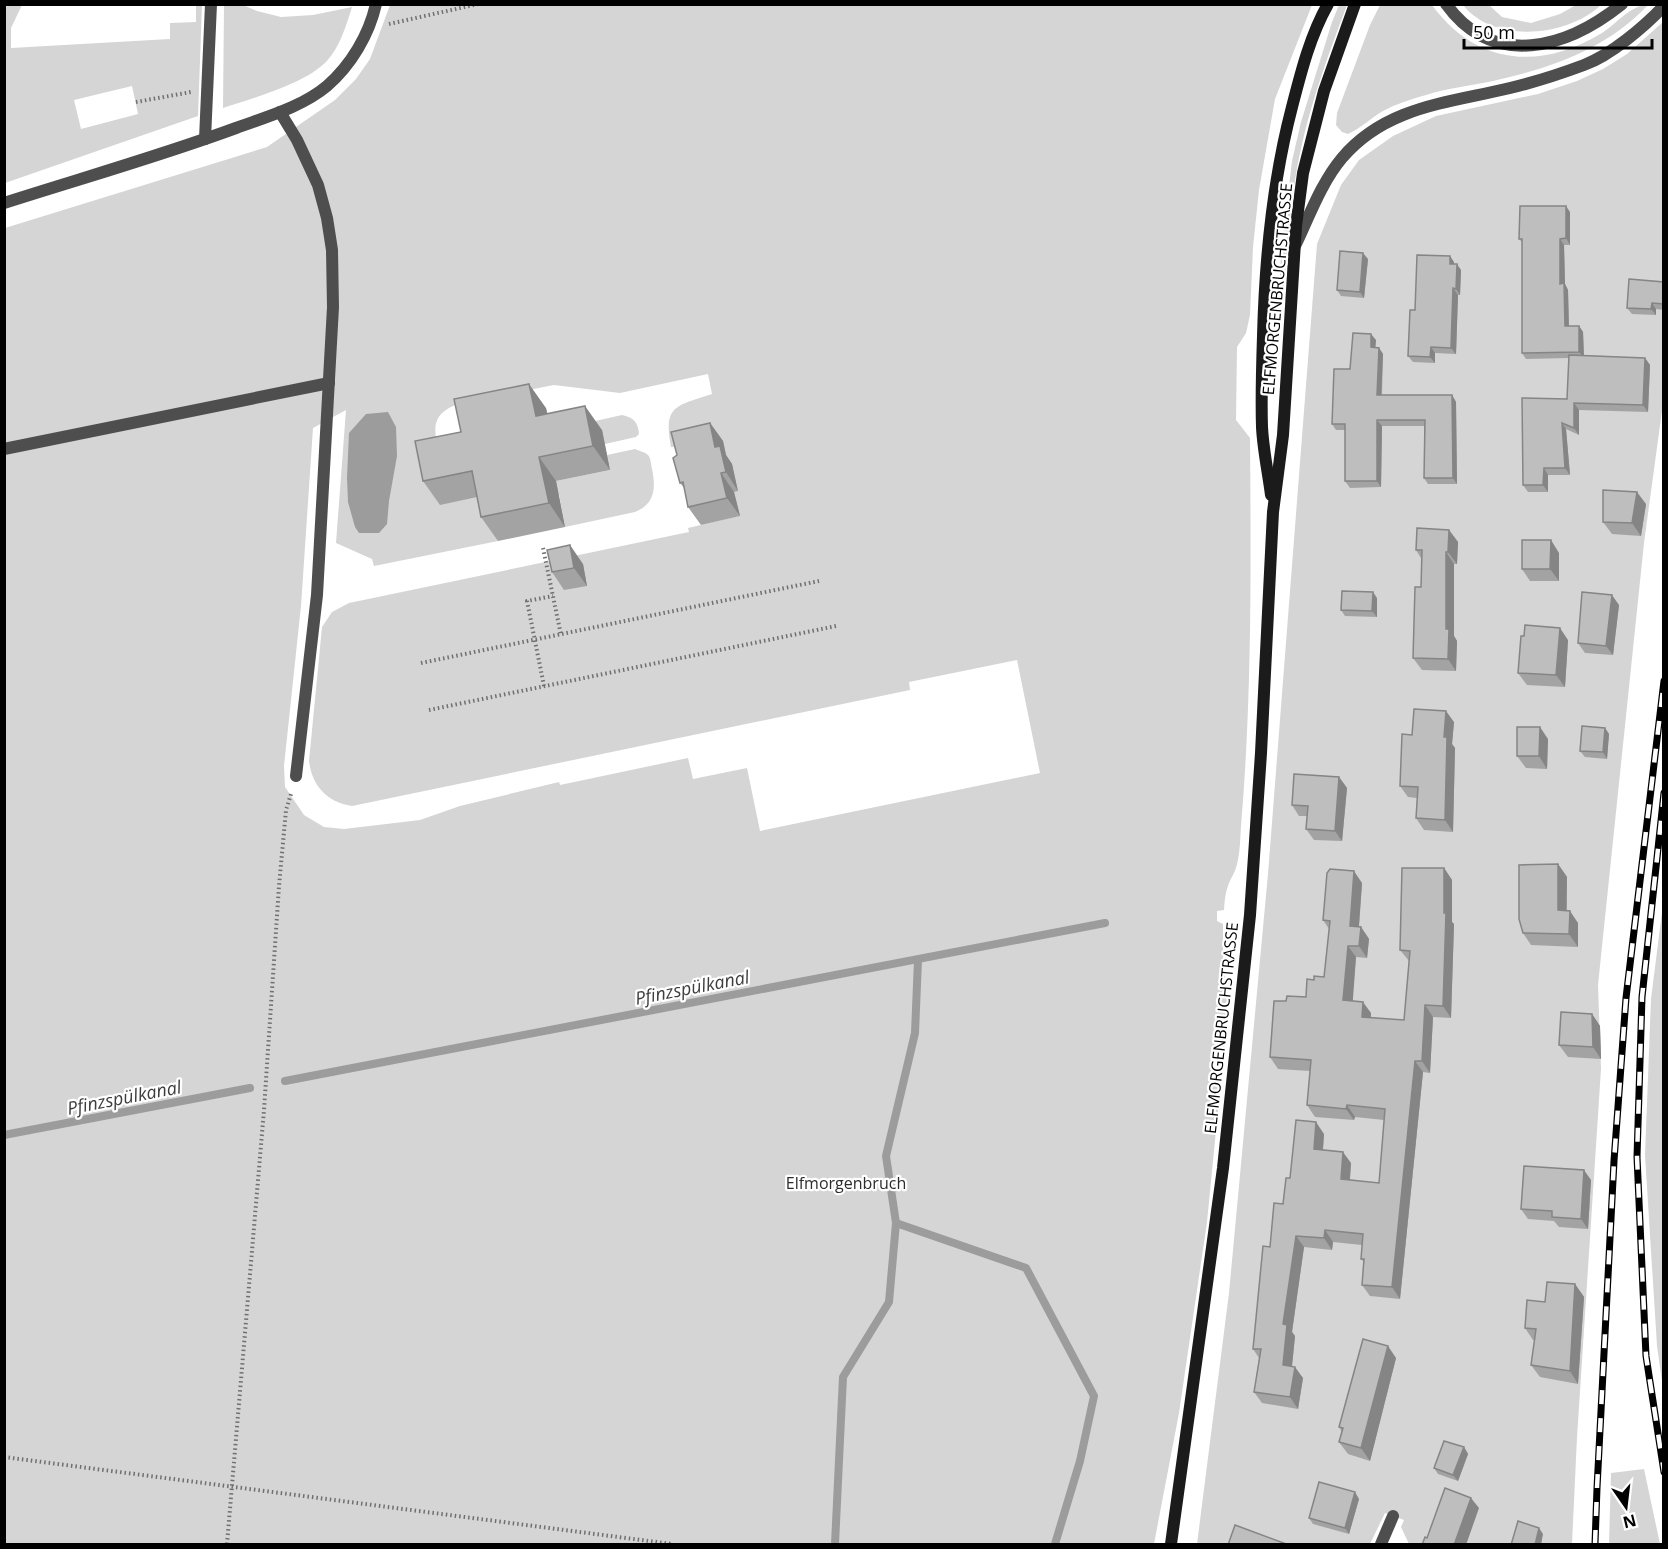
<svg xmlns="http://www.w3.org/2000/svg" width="1668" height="1549" font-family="'Open Sans',sans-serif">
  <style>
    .green { fill: #d5d5d5; fill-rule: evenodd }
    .water { fill: #9c9c9c }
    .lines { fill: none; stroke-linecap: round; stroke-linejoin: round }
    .stream { stroke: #9c9c9c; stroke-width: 8 }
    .path { stroke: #707070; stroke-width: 4; stroke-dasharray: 1.5 3; stroke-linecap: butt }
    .lane { stroke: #4e4e4e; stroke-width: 12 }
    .secondary { stroke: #1b1b1b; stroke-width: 12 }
    .rail-casing { stroke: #000; stroke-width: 7 }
    .rail { stroke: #fff; stroke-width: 4.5; stroke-dasharray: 14; stroke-linecap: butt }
    .wall { fill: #a3a3a3 }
    .shaded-wall { fill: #858585 }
    .building { fill: #bebebe; stroke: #858585; stroke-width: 1.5 }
    .labels { text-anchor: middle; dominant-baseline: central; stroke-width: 4.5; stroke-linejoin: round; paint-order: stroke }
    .street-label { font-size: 16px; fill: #000; stroke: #fff }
    .park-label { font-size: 16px; fill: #2c2c2c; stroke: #fff }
    .water-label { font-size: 18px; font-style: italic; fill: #3d3d3d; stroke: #fff }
  </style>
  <rect width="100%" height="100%" fill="#fff"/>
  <g class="green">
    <path d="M5 4 22 5 11 28V48L170 39V23L196 22V5H202L198 116 5 183ZM132 86 138 114 81 129 74 100Z"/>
    <path d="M224 5H243L257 11 281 17 313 15 352 7C346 26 340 47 326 62 304 84 253 98 223 108Z"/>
    <path d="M390 5H1312L1275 99 1259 190 1253 247 1250 315 1246 333 1237 347 1236 420 1250 438C1251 567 1252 697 1241 826 1240 841 1240 862 1233 875 1226 887 1225 896 1224 910L1217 911V921L1223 924V965L1229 998 1207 1222 1179 1413 1154 1544H5V228L267 147 335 100 356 79 370 59ZM708 374 712 394C676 406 663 405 671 447L683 446 732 465 738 490 734 492 739 516 688 528 689 532 349 603 332 612 322 627 309 761C312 785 326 802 352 806L910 690 909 682 1017 660 1040 773 760 831 747 768 693 779 688 758 560 785 559 782 460 806 420 820 344 829 324 827 304 815 285 787 284 766 301 606 313 428 346 410 336 543 372 559 374 566 498 541 491 508 501 492 442 463C436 436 425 416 458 404L554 385 620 393Z"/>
    <path d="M1339 5H1347C1330 50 1313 96 1302 144 1290 195 1288 247 1283 298L1280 299 1279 296 1281 253 1292 161 1301 122 1332 22Z"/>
    <path d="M1380 5H1432C1476 65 1540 71 1602 33 1616 24 1632 4 1648 5 1607 49 1551 68 1493 81 1470 86 1448 88 1426 95 1411 99 1396 104 1383 111 1371 118 1360 129 1348 134L1342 132 1336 125 1337 113 1370 25Z"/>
    <path d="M1463 5H1489L1502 17 1531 23 1560 14 1576 5H1601C1567 37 1494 44 1463 5Z"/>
    <path d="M1663 22 1664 396 1644 543 1598 985 1601 1069 1577 1437 1572 1544H1409L1401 1527 1404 1520 1385 1513 1370 1544H1197L1229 1293 1268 874 1317 244 1341 185 1359 160 1393 136 1436 116 1538 94 1577 81 1603 69 1627 54Z"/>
    <path d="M622 415C633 417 638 422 639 434L636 437 605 444 551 431Z"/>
    <path d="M635 449C639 451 645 452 648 455 651 458 651 465 652 469 656 488 655 504 635 512L565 527 559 494 546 483 610 470 607 455Z"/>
    <path d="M1663 904V1388L1657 1346 1645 1155 1651 999Z"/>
    <path d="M1644 1469 1660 1544H1609L1611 1473Z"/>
  </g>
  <path class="water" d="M388 412 396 427 397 456 389 501 387 524 379 533H359L355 527 348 502 347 478 349 433 366 414Z"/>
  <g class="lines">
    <g class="stream">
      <path d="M285 1081 1105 923"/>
      <path d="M4 1135 250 1088"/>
      <path d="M896 1223 1026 1268 1094 1396 1080 1461 1055 1544"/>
      <path d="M835 1544 843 1377 889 1302 896 1223 886 1156 915 1033 918 960"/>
    </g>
    <g class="path">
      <path d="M389 24 478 4"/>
      <path d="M136 102 191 92"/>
      <path d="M543 548 561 635"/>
      <path d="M421 663 819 581"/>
      <path d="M544 686 527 601 553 596"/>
      <path d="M429 710 836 626"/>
      <path d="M4 1457 672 1544"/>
      <path d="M227 1544 264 1110 279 886 286 810 291 794"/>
    </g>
    <g class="lane">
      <path d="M1446 4C1494 70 1567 48 1622 4"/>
      <path d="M280 112 297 140 318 185 327 218 332 250 333 307 317 595 296 776"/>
      <path d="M205 139 211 4"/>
      <path d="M4 203C82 178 160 156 236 128 266 117 302 107 327 86 351 65 369 35 376 4"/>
      <path d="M1295 246C1309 217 1321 183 1342 158 1386 106 1449 103 1510 88 1535 82 1560 74 1584 65 1611 55 1644 27 1664 6"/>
      <path d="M4 449 329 383"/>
      <path d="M1381 1544 1393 1516"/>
    </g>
    <g class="secondary">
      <path d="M1271 495C1268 472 1263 449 1262 427 1261 397 1262 366 1263 336 1265 258 1272 183 1292 107 1301 72 1310 36 1328 4"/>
      <path d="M1171 1544 1223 1168 1250 915 1261 753 1273 512 1283 435 1296 226 1303 173 1324 91 1355 4"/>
    </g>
    <defs>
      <g id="rail">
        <path d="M1664 793 1642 997 1637 1157 1646 1356 1664 1472"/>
        <path d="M1595 1544 1597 1488 1614 1161 1626 998 1664 681"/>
      </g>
    </defs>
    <use href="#rail" class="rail-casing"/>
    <use href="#rail" class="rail"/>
  </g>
  <g class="wall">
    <path d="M1570 212V245H1564L1565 284 1568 290 1569 326H1579L1583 332 1584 356 1645 358 1650 365 1648 412 1579 410V435L1566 429 1570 475H1548V492H1528L1523 485 1567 399 1569 358 1526 359 1522 353V242L1519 239Z"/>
    <path d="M1368 259 1364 298 1341 296 1337 290Z"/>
    <path d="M1454 262V264L1461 270 1460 295H1458L1456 354 1435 353V363L1413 362 1408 356 1415 310Z"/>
    <path d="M1664 282V310L1656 309V315L1632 314 1627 308Z"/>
    <path d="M1376 340 1375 347 1379 348 1383 354 1382 395H1452L1456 402 1457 484H1428L1424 478V426H1382L1381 487 1350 488 1345 481V430H1336L1332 424 1350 369Z"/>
    <path d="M546 408 547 414 602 430 610 470 556 481 565 527 498 541 481 517 477 497 440 505 423 481 461 432Z"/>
    <path d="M710 423 723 441 726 455 732 464 738 491 734 492 740 516 701 525 688 507 685 489 680 483Z"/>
    <path d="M1646 504 1641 536 1612 534 1603 522Z"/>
    <path d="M1449 530 1458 542 1457 564H1454V636L1457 641 1456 671 1422 670 1413 658 1421 587V558L1416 550Z"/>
    <path d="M1559 553V581H1530L1522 569Z"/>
    <path d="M583 564 587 586 564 590 552 572Z"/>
    <path d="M1377 598V617L1345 616 1341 610Z"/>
    <path d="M1619 605 1613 655 1585 653 1578 643Z"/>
    <path d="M1568 640 1565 687 1527 685 1518 673Z"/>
    <path d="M1454 722 1452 744 1455 748 1453 832 1424 830 1416 818 1417 798 1408 797 1400 786 1412 735Z"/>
    <path d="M1605 728 1609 734 1607 759 1585 757 1580 751Z"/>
    <path d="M1548 739 1547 769 1526 768 1517 756Z"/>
    <path d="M1339 777 1347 788 1342 841 1314 840 1306 829 1307 816H1299L1292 805Z"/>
    <path d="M1558 864 1567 877V911L1578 923V947L1531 945 1523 933Z"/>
    <path d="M1444 868 1452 880V922L1454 924 1451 1018 1433 1017 1430 1073 1423 1072 1400 1299 1370 1296 1362 1285 1364 1262 1361 1259 1362 1245 1333 1242 1332 1250 1304 1247 1292 1332 1295 1336 1292 1366 1303 1378 1298 1409 1262 1403 1254 1392 1259 1358 1253 1349 1270 1247 1290 1178 1324 1134 1323 1150 1351 1163 1350 1180 1379 1183 1384 1120 1355 1117 1354 1120 1315 1117 1307 1105 1310 1071 1278 1069 1270 1057 1286 1001 1306 997 1314 980 1324 977 1329 929 1323 920 1362 883 1359 927H1361L1369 939 1367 958 1356 957 1352 1001 1371 1013V1018L1404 1020 1409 961 1400 950Z"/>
    <path d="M1592 1014 1600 1026 1601 1059 1568 1057 1559 1045Z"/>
    <path d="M1591 1180 1588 1229 1559 1227 1554 1221 1528 1219 1521 1209Z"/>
    <path d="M1575 1284 1584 1297 1578 1384 1540 1377 1531 1365 1535 1340H1533L1525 1328 1545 1302Z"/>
    <path d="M1396 1358 1370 1461 1348 1454 1339 1442 1342 1432 1339 1427Z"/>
    <path d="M1464 1447 1468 1454 1458 1481 1438 1474 1434 1468Z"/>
    <path d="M1359 1499 1349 1534 1313 1524 1309 1518Z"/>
  </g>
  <g class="shaded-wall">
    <path d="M1566 206 1570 212V245L1566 238Z"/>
    <path d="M1560 239 1564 245 1565 284 1568 290 1569 332 1565 326 1560 284Z"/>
    <path d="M1363 253 1368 259 1364 298 1360 292Z"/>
    <path d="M1450 256 1454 262V270L1450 264Z"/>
    <path d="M1457 264 1461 270 1460 295 1456 289Z"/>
    <path d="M1453 288 1458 295 1456 354 1451 348Z"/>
    <path d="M1652 303 1656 309V315L1651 309Z"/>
    <path d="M1579 326 1583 332 1584 358 1579 352Z"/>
    <path d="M1371 334 1376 340 1375 353 1371 347Z"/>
    <path d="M1431 347 1435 353V363L1430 357Z"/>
    <path d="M1379 348 1383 354 1381 401 1377 395Z"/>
    <path d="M1645 358 1650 365 1648 412 1643 405Z"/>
    <path d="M529 384 546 408 553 440 536 416Z"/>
    <path d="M1452 395 1456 402 1457 484 1453 478Z"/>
    <path d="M1574 403 1579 410V435L1574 428Z"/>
    <path d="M585 406 602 430 610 470 593 446Z"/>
    <path d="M1377 420 1382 426 1381 487 1377 481Z"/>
    <path d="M710 423 723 441 726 455 732 464 738 491 726 472 715 447Z"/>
    <path d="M1562 423 1566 429 1570 475 1565 468Z"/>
    <path d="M539 457 556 481 565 527 549 503Z"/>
    <path d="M1544 468 1548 475V492L1543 485Z"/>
    <path d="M721 473 734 492 740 516 727 498Z"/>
    <path d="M1637 492 1646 504 1641 536 1632 523Z"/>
    <path d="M1449 530 1458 542 1457 564 1448 552Z"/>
    <path d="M1551 540 1559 553V581L1550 569Z"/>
    <path d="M570 545 583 564 587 586 574 568Z"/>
    <path d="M1446 552 1454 564V636L1457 641 1456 671 1448 659 1446 629Z"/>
    <path d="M1373 592 1377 598V617L1372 611Z"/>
    <path d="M1612 595 1619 605 1613 655 1606 646Z"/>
    <path d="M1560 628 1568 640 1565 687 1556 675Z"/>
    <path d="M1446 711 1454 722 1452 744 1455 748 1453 832 1445 820 1444 737Z"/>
    <path d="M1540 727 1548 739 1547 769 1539 756Z"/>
    <path d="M1605 728 1609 734 1607 759 1603 752Z"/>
    <path d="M1339 777 1347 788 1342 841 1335 831Z"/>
    <path d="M1558 864 1567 877 1566 923 1558 910Z"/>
    <path d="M1444 868 1452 880V922L1454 924 1451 1018 1443 1006Z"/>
    <path d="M1354 871 1362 883 1358 938 1350 926Z"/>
    <path d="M1570 911 1578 923V947L1569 934Z"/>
    <path d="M1361 927 1369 939 1367 958 1359 946Z"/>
    <path d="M1348 946 1356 957 1352 1012 1343 1000Z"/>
    <path d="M1363 1002 1371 1013 1370 1029 1362 1017Z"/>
    <path d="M1425 1005 1433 1017 1430 1073 1422 1061Z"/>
    <path d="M1592 1014 1600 1026 1601 1059 1593 1047Z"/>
    <path d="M1415 1061 1423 1072 1400 1299 1392 1287Z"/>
    <path d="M1347 1105 1355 1117 1354 1120 1346 1109Z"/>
    <path d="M1316 1122 1324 1134 1322 1161 1314 1149Z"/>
    <path d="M1343 1152 1351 1163 1349 1190 1341 1179Z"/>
    <path d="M1584 1170 1591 1180 1588 1229 1581 1219Z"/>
    <path d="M1325 1230 1333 1242 1332 1250 1324 1238Z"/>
    <path d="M1296 1236 1304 1247 1292 1332 1295 1336 1291 1376 1283 1365V1324Z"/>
    <path d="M1575 1284 1584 1297 1578 1384 1570 1371Z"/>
    <path d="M1388 1346 1396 1358 1370 1461 1361 1448Z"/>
    <path d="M1295 1367 1303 1378 1298 1409 1290 1397Z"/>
    <path d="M1464 1447 1468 1454 1458 1481 1453 1475Z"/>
    <path d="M1355 1492 1359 1499 1349 1534 1345 1528Z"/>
    <path d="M1471 1498 1479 1508 1466 1545H1454Z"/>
    <path d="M1539 1528 1543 1534 1541 1545H1535Z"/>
  </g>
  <g class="building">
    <path d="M1520 206H1566V238L1560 239V284L1564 283 1565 326H1579V352L1522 353V239H1519Z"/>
    <path d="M1340 251 1363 253 1360 292 1337 290Z"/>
    <path d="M1417 255 1450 256V264H1457L1456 289 1453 288 1451 348 1431 347 1430 357 1408 356 1410 310H1415Z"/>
    <path d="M1629 279 1664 282V304L1652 303 1651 309 1627 308Z"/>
    <path d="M1353 333 1371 334V347L1379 348 1377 395H1452L1453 478H1424L1425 420H1377V481H1345V424H1332L1334 369H1350Z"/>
    <path d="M1569 355 1645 358 1643 405 1574 403V428L1562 423 1565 468H1544L1543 485H1523L1522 398 1567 399Z"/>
    <path d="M529 384 536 416 585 406 593 446 539 457 549 503 481 517 472 471 423 481 415 441 461 432 454 399Z"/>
    <path d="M710 423 715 447 720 446 726 472 721 473 727 498 688 507 683 482 680 483 673 458 677 455 671 432Z"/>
    <path d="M1603 490 1637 492 1632 523 1603 522Z"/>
    <path d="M1417 528 1449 530 1448 552H1446V629H1449L1448 659 1413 658 1415 587H1421L1422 550H1416Z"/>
    <path d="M1522 540H1551L1550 569H1522Z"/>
    <path d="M570 545 574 568 552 572 547 550Z"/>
    <path d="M1342 591 1373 592 1372 611 1341 610Z"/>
    <path d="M1582 592 1612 595 1606 646 1578 643Z"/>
    <path d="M1525 625 1560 628 1556 675 1518 673 1521 636H1524Z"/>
    <path d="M1414 709 1446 711 1444 737H1447L1445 820 1416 818 1418 787 1400 786 1402 734 1412 735Z"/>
    <path d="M1582 726 1605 728 1603 752 1580 751Z"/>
    <path d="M1517 727H1540L1539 756H1517Z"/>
    <path d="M1294 774 1339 777 1335 831 1306 829 1308 806 1292 805Z"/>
    <path d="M1558 864V910L1570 911 1569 934 1523 933 1519 919V865Z"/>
    <path d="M1402 868H1444V913H1446L1443 1006 1425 1005 1422 1061H1415L1392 1287 1362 1285 1364 1259H1361L1363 1234 1325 1230 1324 1238 1296 1236 1283 1324 1287 1325 1283 1365 1295 1367 1290 1397 1254 1392 1261 1349H1253L1263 1246 1270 1247 1274 1203 1283 1204 1286 1178H1290L1296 1120 1316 1122 1314 1149 1343 1152 1341 1179 1379 1183 1385 1109 1347 1105 1346 1109 1307 1105 1311 1060 1270 1057 1274 1001H1286L1287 996 1306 997 1307 979 1314 980V976L1324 977 1330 921 1323 920 1327 873 1330 869 1354 871 1350 926 1361 927 1359 946H1348L1343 1000 1363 1002 1362 1017 1404 1020 1410 951 1400 950Z"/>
    <path d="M1561 1012 1592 1014 1593 1047 1559 1045Z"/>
    <path d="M1524 1166 1584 1170 1581 1219 1552 1217V1211L1521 1209Z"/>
    <path d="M1547 1282 1575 1284 1570 1371 1531 1365 1536 1329 1525 1328 1527 1300 1545 1302Z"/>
    <path d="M1363 1339 1388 1346 1361 1448 1339 1442 1343 1428 1339 1427Z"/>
    <path d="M1444 1441 1464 1447 1453 1475 1434 1468Z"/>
    <path d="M1319 1482 1355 1492 1345 1528 1309 1518Z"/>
    <path d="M1445 1488 1471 1498 1454 1545H1422L1425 1537 1427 1538Z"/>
    <path d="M1518 1521 1539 1528 1535 1545H1511Z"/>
    <path d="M1235 1525 1289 1545H1228Z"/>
  </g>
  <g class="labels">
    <g class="street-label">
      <text transform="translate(1277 289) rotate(-85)">ELFMORGENBRUCHSTRASSE</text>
      <text transform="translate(1221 1028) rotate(-84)">ELFMORGENBRUCHSTRASSE</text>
    </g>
    <g class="park-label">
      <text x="846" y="1183">Elfmorgenbruch</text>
    </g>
    <g class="water-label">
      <text transform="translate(692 987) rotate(-11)">Pfinzspülkanal</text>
      <text transform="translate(124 1097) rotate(-11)">Pfinzspülkanal</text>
    </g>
  </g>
  <rect width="1668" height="1549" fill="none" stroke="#000000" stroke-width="12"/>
  <g transform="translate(1626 1507) rotate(166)" stroke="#ffffff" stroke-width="4.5" paint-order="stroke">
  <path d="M0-4.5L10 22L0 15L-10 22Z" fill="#000000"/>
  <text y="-9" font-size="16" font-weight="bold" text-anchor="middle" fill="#000000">N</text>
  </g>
  <path d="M1464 39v9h188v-9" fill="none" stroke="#000000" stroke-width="3"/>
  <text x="1473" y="39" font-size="18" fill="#000000" stroke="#ffffff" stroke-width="4.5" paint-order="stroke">50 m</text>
</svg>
